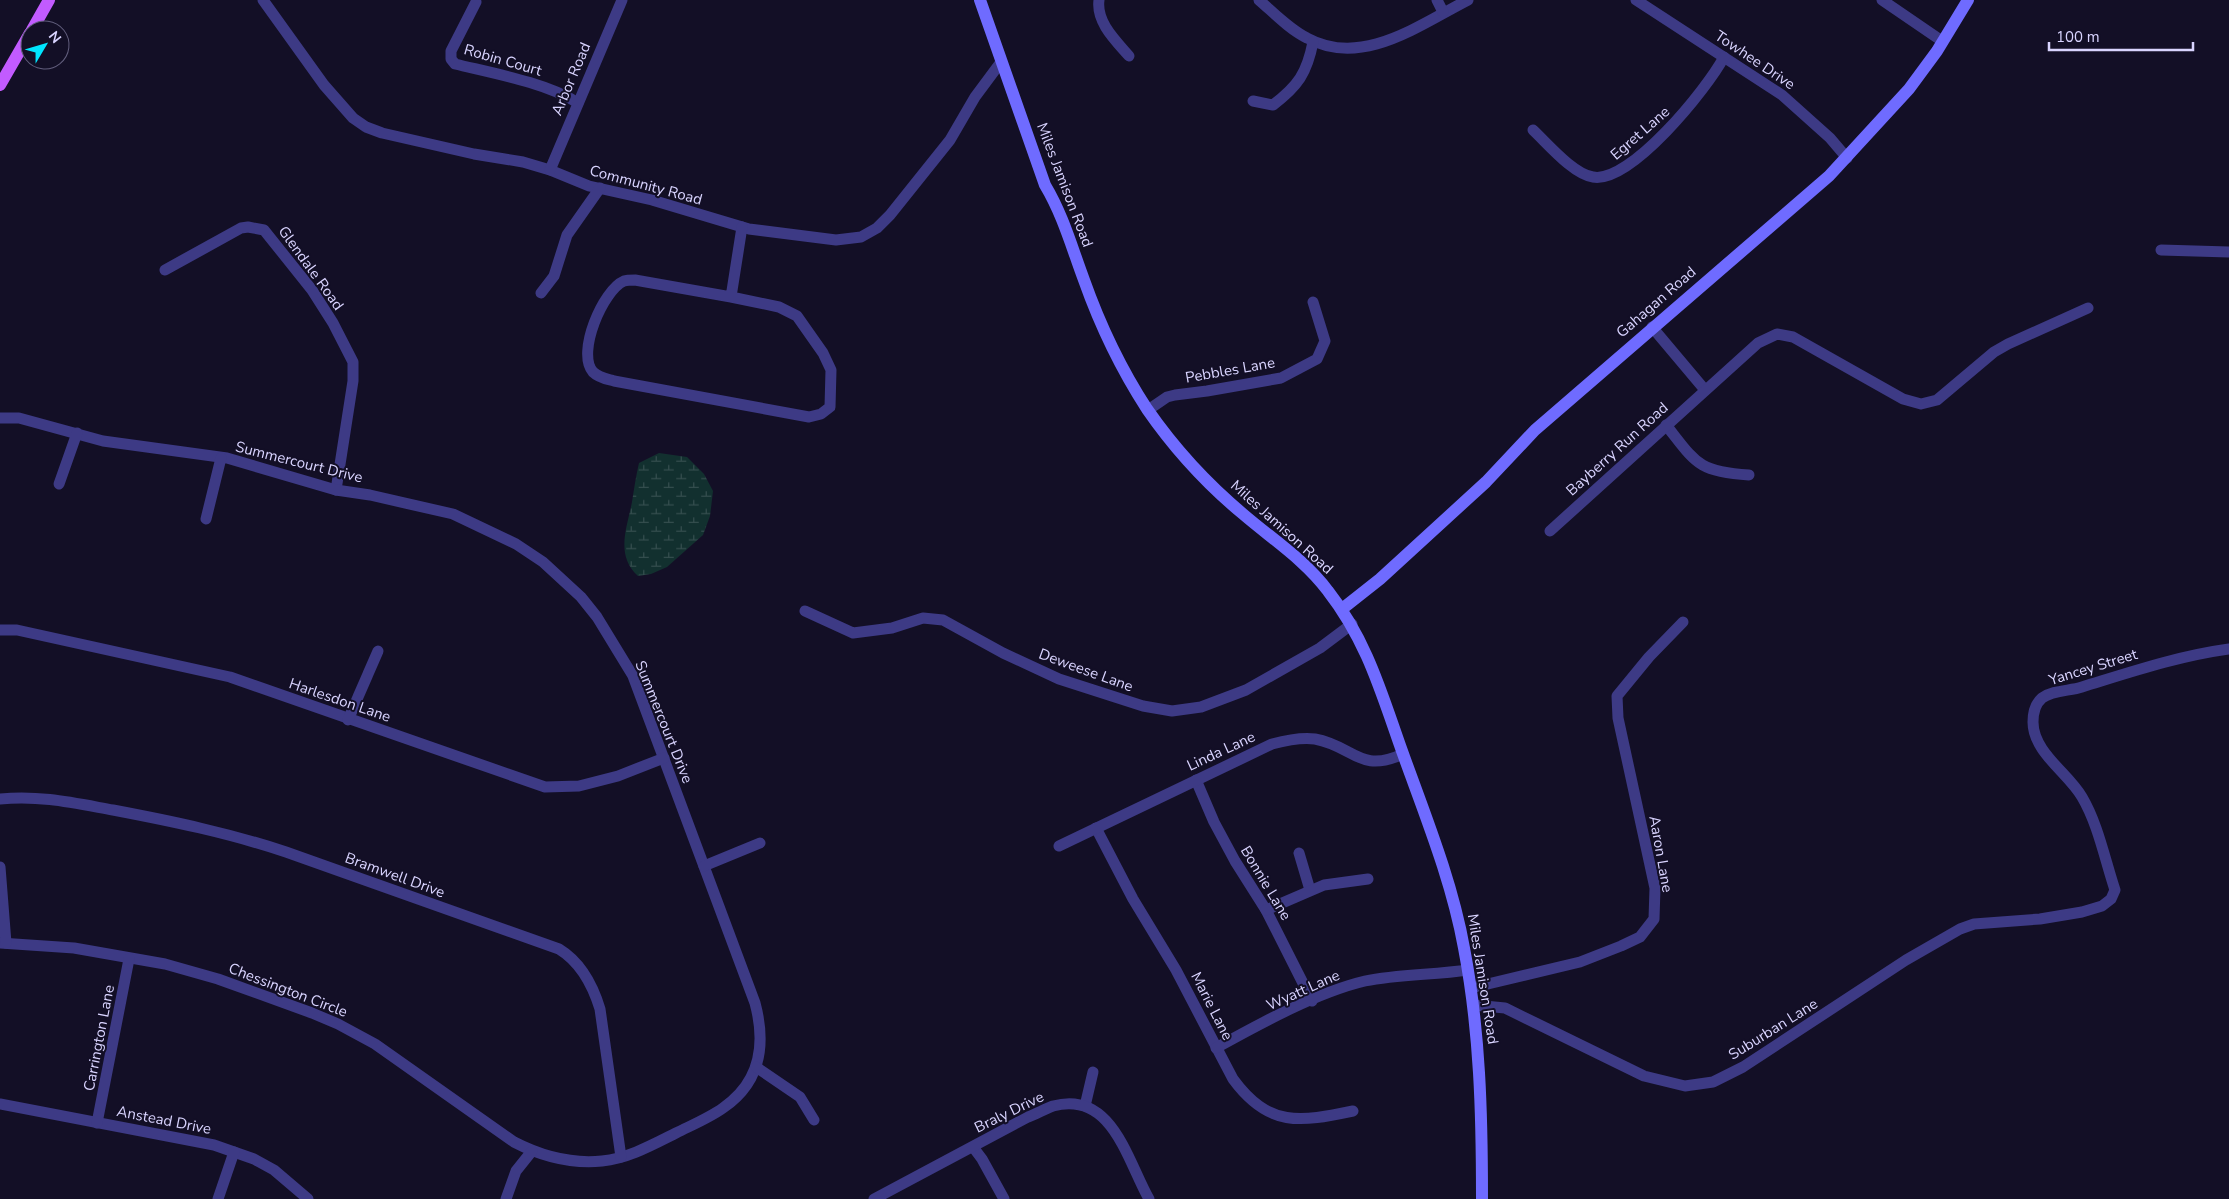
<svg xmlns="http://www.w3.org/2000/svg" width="2229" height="1199" font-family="'Nunito Sans',sans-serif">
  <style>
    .wetland { fill: url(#wetland-marsh) }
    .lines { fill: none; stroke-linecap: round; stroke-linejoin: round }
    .street { stroke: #3d3a85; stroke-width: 11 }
    .secondary { stroke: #6f6bff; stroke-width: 12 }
    .primary { stroke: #c25bff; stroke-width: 12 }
    .labels { text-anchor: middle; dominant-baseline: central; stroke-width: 4; stroke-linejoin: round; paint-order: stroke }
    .street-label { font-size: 15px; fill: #d9d4ff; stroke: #130f26 }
  </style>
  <defs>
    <pattern id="wetland-marsh" width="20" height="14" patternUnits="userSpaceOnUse" patternTransform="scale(1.25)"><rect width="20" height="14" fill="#12302f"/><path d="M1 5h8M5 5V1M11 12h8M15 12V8" fill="none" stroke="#344d4e"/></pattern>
  </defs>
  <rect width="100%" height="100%" fill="#130f26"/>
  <path class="wetland" d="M659 453 687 457 704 474 713 491 710 516 703 535 667 567 651 574 638 576C615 555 627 528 632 502 634 489 636 476 639 463Z"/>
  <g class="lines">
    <g class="street">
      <path d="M263 0 324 85 353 118 366 127 382 133 474 154 523 162 550 170 589 186 652 200 749 229 836 240 861 237 877 228 890 215 950 140 975 97 1001 62"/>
      <path d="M1099 0C1096 22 1115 40 1129 56"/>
      <path d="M1259 0C1274 13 1289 29 1307 38 1362 68 1419 25 1468 0"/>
      <path d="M1437 0 1443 12"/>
      <path d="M1636 0 1782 95 1830 138 1847 158"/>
      <path d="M1882 0 1942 41"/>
      <path d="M476 2 451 51V59L455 64C492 73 547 83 578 103"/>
      <path d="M1253 101 1273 105C1298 86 1307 73 1313 42"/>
      <path d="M1533 130C1548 144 1573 174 1593 177 1630 184 1707 89 1724 57"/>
      <path d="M550 170 622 0"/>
      <path d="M2161 250 2229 252"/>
      <path d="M165 270 241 228 248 227 264 230 312 290 333 323 353 362V381L336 490"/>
      <path d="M541 293 554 276 567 235 600 188"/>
      <path d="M731 297 635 280C632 280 627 280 624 281 603 290 576 353 593 372 599 378 607 379 614 381L809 417 821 414 830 407 831 370 823 353 797 316 779 307 731 297 742 227"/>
      <path d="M1652 327 1705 390"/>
      <path d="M1148 410 1167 397 1175 395 1207 391 1281 378 1317 359 1325 341 1313 302"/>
      <path d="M0 418H19L103 441 227 458 336 490 370 495 453 514 516 544 543 562 581 597 597 617 633 676 755 1003C766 1044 761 1082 723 1108 709 1118 692 1125 676 1133 652 1145 629 1158 602 1161 571 1164 541 1156 514 1142L375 1044 338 1024 312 1013 218 979 165 964 74 948 0 943"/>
      <path d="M1666 425C1696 463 1698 472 1749 475"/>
      <path d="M59 484 77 433"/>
      <path d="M206 519 221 458"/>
      <path d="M1550 531 1758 343 1777 334 1793 337 1903 399 1921 404 1937 400 1994 352 2008 344 2088 308"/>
      <path d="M805 611 853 633 892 628 923 618 943 620 1003 653 1059 679 1143 706 1172 711 1201 707 1246 690 1320 648 1352 624"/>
      <path d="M0 630H17L230 677 545 787 579 786 618 776 664 758"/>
      <path d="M348 720 378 651"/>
      <path d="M1196 780 1214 822 1235 861 1266 910 1312 1001"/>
      <path d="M0 799C40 795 74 803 113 810 171 821 229 833 286 852L559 949C582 963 593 986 600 1009L621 1157"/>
      <path d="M1096 828 1133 899 1176 970 1233 1079C1269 1128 1300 1122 1353 1111"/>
      <path d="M1059 846 1272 744C1287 740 1301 737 1315 739 1354 746 1359 774 1403 754"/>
      <path d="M1299 853 1310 890"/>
      <path d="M704 866 760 843"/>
      <path d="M0 867 6 943"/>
      <path d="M1266 910 1324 885 1368 879"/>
      <path d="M1471 988 1580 962 1621 946 1640 937 1654 919 1655 888 1618 718 1617 696 1649 657 1683 622"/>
      <path d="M1474 1005 1505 1008 1644 1076 1685 1086 1713 1082 1743 1067 1906 960 1960 929 1974 924 2040 919 2082 912 2102 906 2111 899 2115 890C2105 860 2098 824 2082 797 2068 773 2033 752 2033 722 2033 713 2035 704 2042 698 2053 690 2070 691 2082 687 2131 672 2178 656 2229 649"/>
      <path d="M1216 1048C1259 1024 1318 992 1365 981 1398 974 1434 975 1468 970"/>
      <path d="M756 1067 800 1097 814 1120"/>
      <path d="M0 1104 214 1145 254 1159 274 1170 308 1199"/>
      <path d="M1085 1106 1093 1072"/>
      <path d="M97 1123 129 959"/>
      <path d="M973 1147 982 1159 1004 1199"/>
      <path d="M218 1199 234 1152"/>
      <path d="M506 1199 516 1171 532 1151"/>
      <path d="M874 1199 1028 1117C1036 1114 1045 1109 1053 1106 1112 1090 1127 1160 1149 1199"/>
    </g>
    <g class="secondary">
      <path d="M980 0 1045 185C1063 215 1072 248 1084 280 1100 325 1121 369 1147 409 1174 448 1207 484 1243 514 1272 539 1305 560 1328 591 1367 641 1381 692 1402 751 1425 815 1452 881 1464 948 1480 1031 1482 1114 1482 1199"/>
      <path d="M1342 609 1380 579 1486 482 1535 430 1829 176 1909 89 1937 51 1968 0"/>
    </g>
    <g class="primary">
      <path d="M32 30 49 0"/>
      <path d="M0 85 30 33"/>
    </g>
  </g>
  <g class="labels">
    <g class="street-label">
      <text transform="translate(503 60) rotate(16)">Robin Court</text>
      <text transform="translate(1755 60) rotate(34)">Towhee Drive</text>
      <text transform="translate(571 79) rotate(-67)">Arbor Road</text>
      <text transform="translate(1640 133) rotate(-41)">Egret Lane</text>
      <text transform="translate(646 185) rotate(15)">Community Road</text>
      <text transform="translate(1065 185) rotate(69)">Miles Jamison Road</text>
      <text transform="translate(311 268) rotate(54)">Glendale Road</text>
      <text transform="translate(1656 302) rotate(-41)">Gahagan Road</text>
      <text transform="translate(1230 370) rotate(-10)">Pebbles Lane</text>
      <text transform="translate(1617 449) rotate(-42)">Bayberry Run Road</text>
      <text transform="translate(299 462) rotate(14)">Summercourt Drive</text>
      <text transform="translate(1282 527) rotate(42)">Miles Jamison Road</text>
      <text transform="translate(2093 667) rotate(-17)">Yancey Street</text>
      <text transform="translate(1086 670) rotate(20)">Deweese Lane</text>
      <text transform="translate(340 700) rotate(19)">Harlesdon Lane</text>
      <text transform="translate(664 722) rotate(68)">Summercourt Drive</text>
      <text transform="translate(1221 751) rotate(-25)">Linda Lane</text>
      <text transform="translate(1661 854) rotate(80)">Aaron Lane</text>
      <text transform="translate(395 875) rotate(20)">Bramwell Drive</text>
      <text transform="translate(1266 883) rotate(59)">Bonnie Lane</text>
      <text transform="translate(1483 979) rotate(81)">Miles Jamison Road</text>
      <text transform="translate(288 990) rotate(21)">Chessington Circle</text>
      <text transform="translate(1303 990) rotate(-24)">Wyatt Lane</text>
      <text transform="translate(1212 1006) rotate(63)">Marie Lane</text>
      <text transform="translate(1773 1029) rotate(-32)">Suburban Lane</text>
      <text transform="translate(99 1038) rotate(-79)">Carrington Lane</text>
      <text transform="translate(1009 1112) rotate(-26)">Braly Drive</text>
      <text transform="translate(164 1120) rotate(11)">Anstead Drive</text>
    </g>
  </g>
  <g transform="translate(45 45) rotate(52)"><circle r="24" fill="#130f26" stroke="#625e7d"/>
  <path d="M0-4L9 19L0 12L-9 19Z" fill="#00e5ff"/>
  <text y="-8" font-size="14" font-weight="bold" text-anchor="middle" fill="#d9d4ff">N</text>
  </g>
  <path d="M2049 42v8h144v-8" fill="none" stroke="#d9d4ff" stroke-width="2.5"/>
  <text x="2056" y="42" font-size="15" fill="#d9d4ff" stroke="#130f26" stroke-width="4" paint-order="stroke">100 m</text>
</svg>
